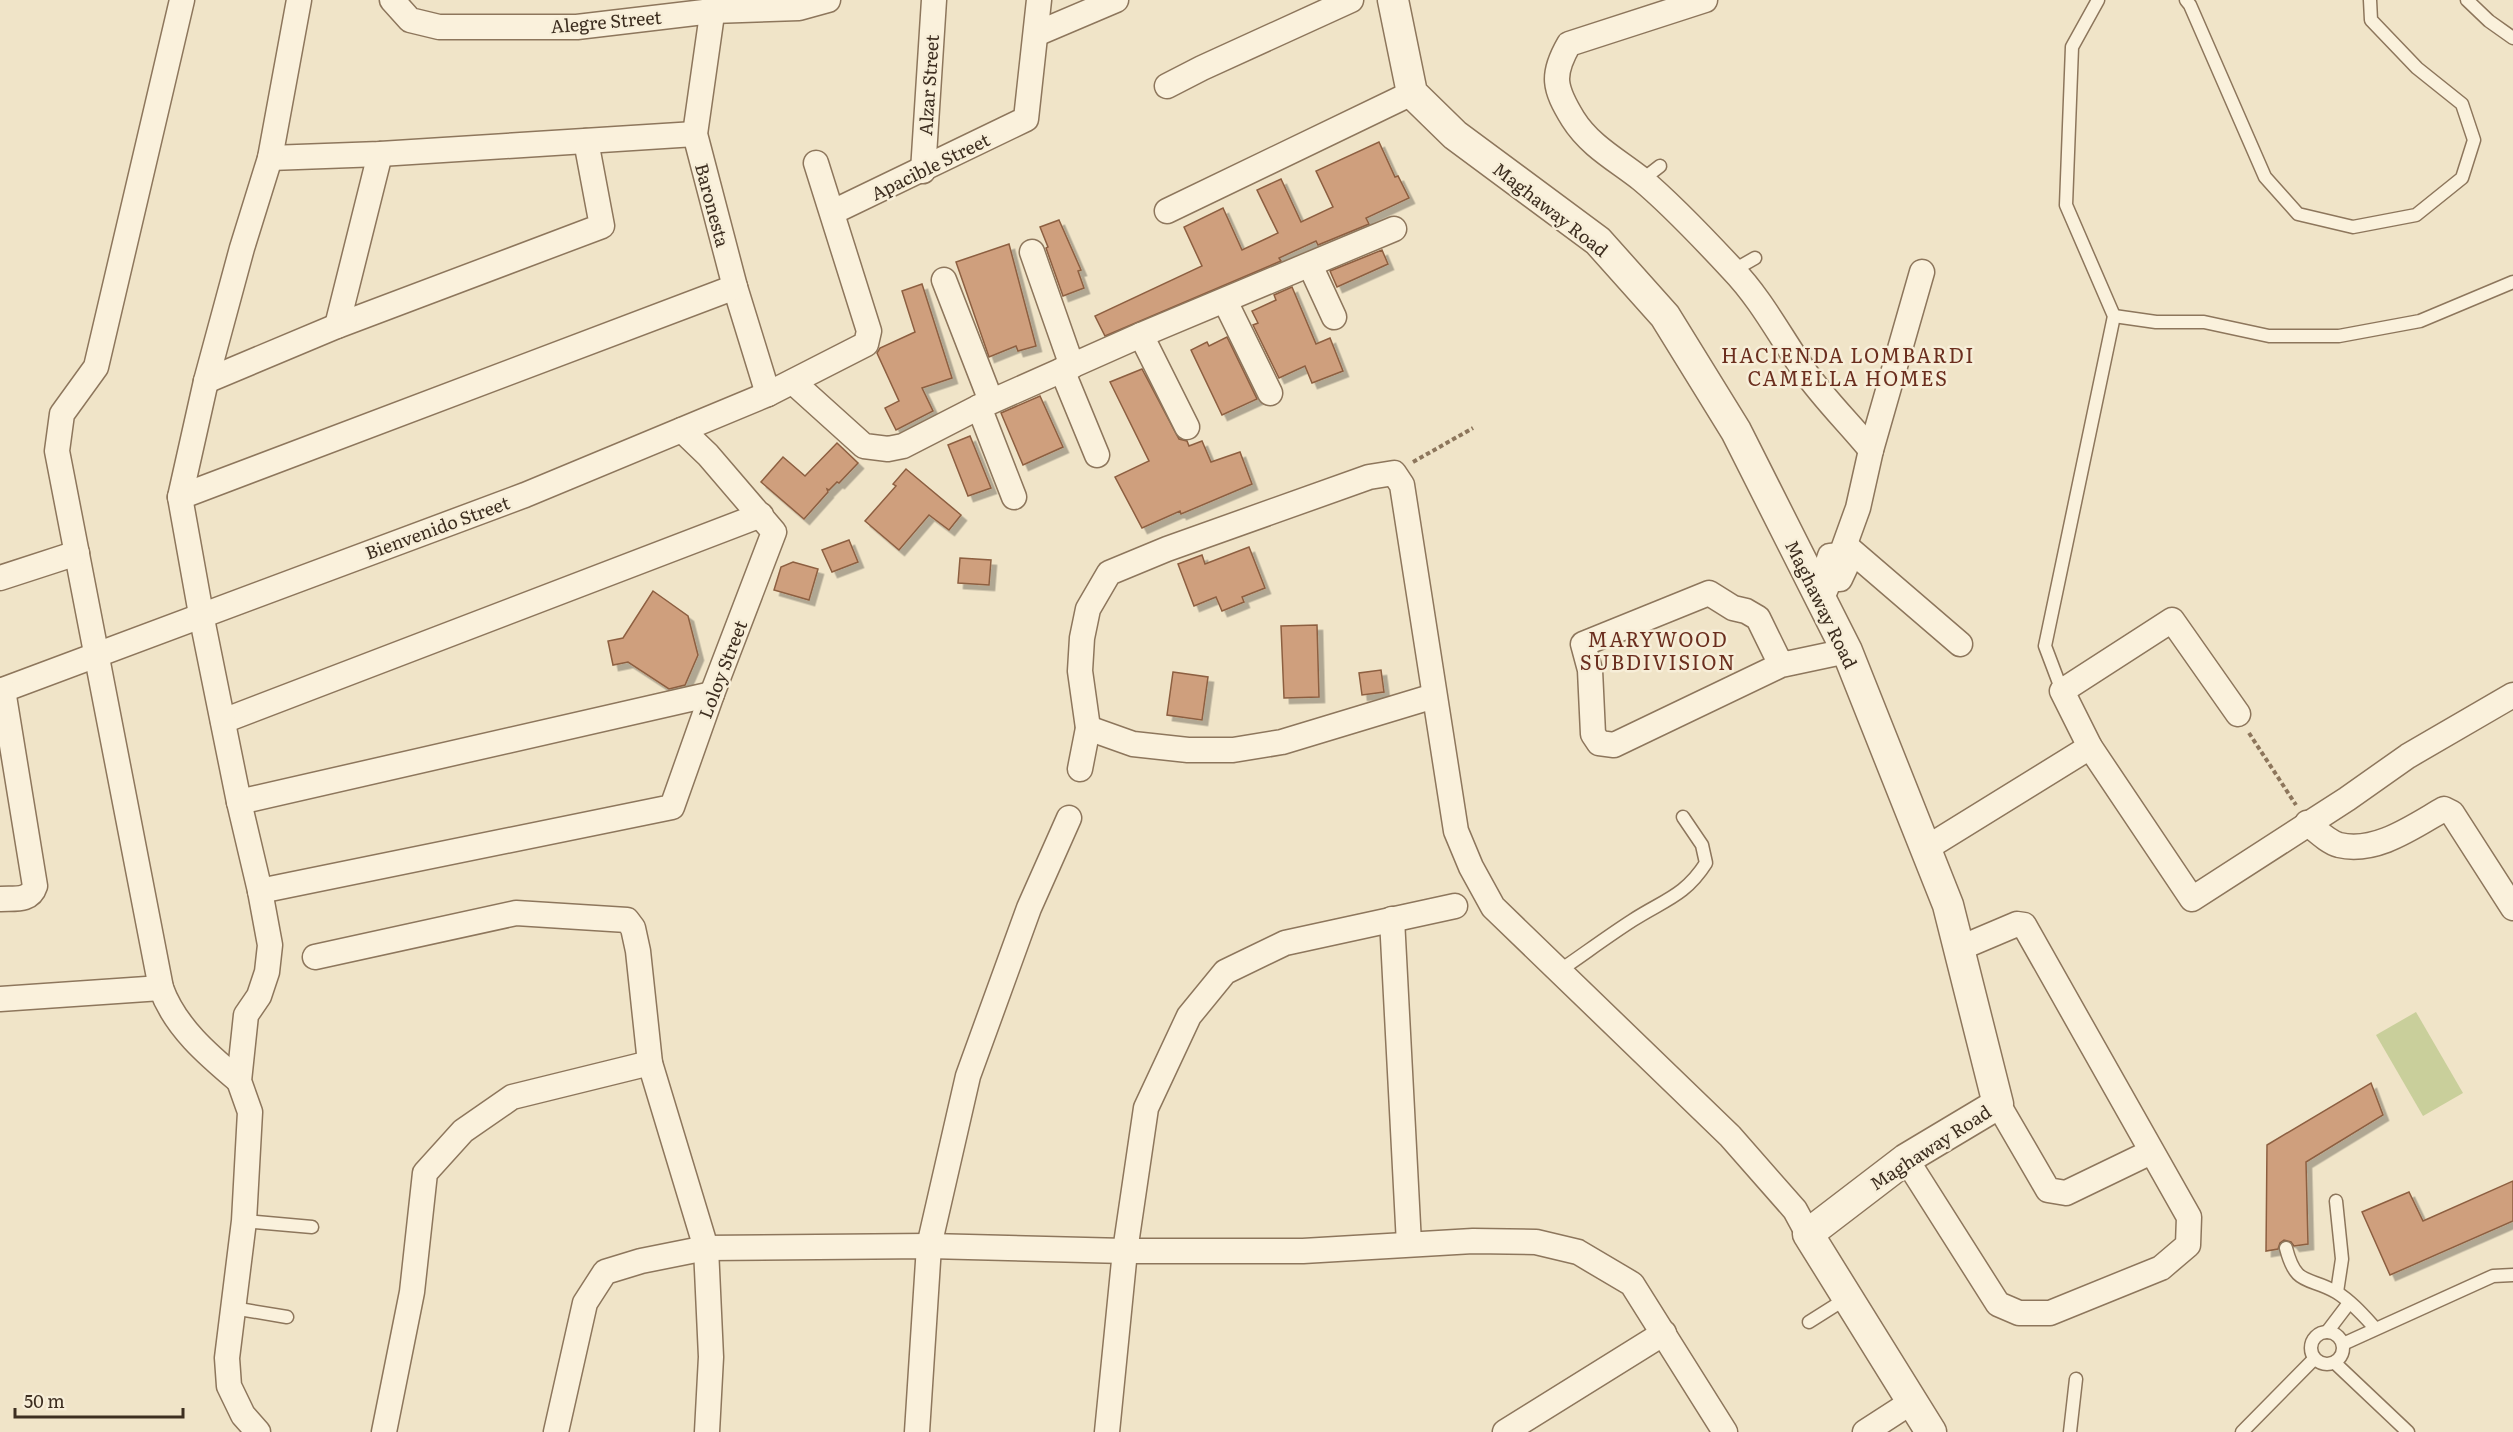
<svg xmlns="http://www.w3.org/2000/svg" width="2513" height="1432" font-family="Literata,serif">
  <style>
    .garden { fill: #c9cf9b }
    .building { fill: #cf9f7d; stroke: #8d5f41; stroke-width: 1.5; filter: url(#shadow) }
    .lines { fill: none; stroke-linecap: round; stroke-linejoin: round }
    .service-casing { stroke: #8d765c; stroke-width: 15 }
    .minor-casing { stroke: #8d765c; stroke-width: 27 }
    .tertiary-casing { stroke: #8d765c; stroke-width: 33 }
    .path { stroke: #8d765c; stroke-width: 4; stroke-dasharray: 4.5 3; stroke-linecap: butt }
    .service { stroke: #faf1dc; stroke-width: 12 }
    .minor { stroke: #faf1dc; stroke-width: 24 }
    .tertiary { stroke: #faf1dc; stroke-width: 30 }
    .labels { text-anchor: middle; dominant-baseline: central; stroke-width: 5; stroke-linejoin: round; paint-order: stroke }
    .street-label { font-size: 18px; fill: #3d2e20; stroke: #f7eed8 }
    .neighbourhood-label { font-size: 20px; letter-spacing: 1.5px; fill: #6b2e1e; stroke: #f7eed8 }
  </style>
  <defs>
    <filter id="shadow"><feDropShadow dx="5.5" dy="5.5" stdDeviation="0" flood-color="#0004"/></filter>
  </defs>
  <rect width="100%" height="100%" fill="#f0e4c8"/>
  <path class="garden" d="M2416 1012 2463 1093 2423 1116 2376 1035Z"/>
  <g class="building">
    <path d="M1379 142 1395 177 1398 176 1409 198 1366 218 1369 224 1318 245 1316 241 1279 258 1281 261 1105 336 1095 316 1202 266 1184 227 1223 208 1242 250 1278 233 1257 190 1281 179 1301 222 1333 207 1316 171Z"/>
    <path d="M1059 220 1081 270 1078 271 1084 288 1063 296 1046 248 1048 247 1040 227Z"/>
    <path d="M1009 244 1036 346 1018 351 1016 346 989 357 956 262Z"/>
    <path d="M1382 250 1388 264 1337 287 1330 271Z"/>
    <path d="M922 284 952 378 922 388 933 411 896 430 885 408 899 401 877 353 880 348 915 332 902 291Z"/>
    <path d="M1292 287 1316 344 1330 338 1343 371 1312 383 1305 366 1279 378 1253 325 1258 323 1252 311 1276 300 1274 295Z"/>
    <path d="M1227 337 1257 399 1222 415 1191 350 1207 342 1209 346Z"/>
    <path d="M1142 369 1179 439 1187 441 1189 446 1202 441 1211 462 1240 452 1252 484 1181 514 1180 511 1142 528 1115 477 1149 461 1110 382Z"/>
    <path d="M1040 396 1063 447 1023 465 1001 413Z"/>
    <path d="M970 436 991 488 968 496 948 445Z"/>
    <path d="M837 443 858 463 839 483 837 482 829 490 827 489 828 492 804 519 761 482 783 457 805 476Z"/>
    <path d="M906 469 961 515 949 530 929 515 899 550 865 521 896 486 893 484Z"/>
    <path d="M849 540 858 562 832 572 822 550Z"/>
    <path d="M1249 547 1265 588 1242 597 1244 602 1222 611 1216 597 1194 606 1178 564 1202 555 1205 564Z"/>
    <path d="M960 558 991 560 989 585 958 583Z"/>
    <path d="M793 562 818 569 809 600 774 590 781 567Z"/>
    <path d="M653 591 688 616 698 655 685 685 669 689 628 662 613 665 608 641 623 638Z"/>
    <path d="M1317 625 1319 697 1284 698 1281 626Z"/>
    <path d="M1381 670 1384 692 1362 695 1359 673Z"/>
    <path d="M1173 672 1208 677 1202 720 1167 715Z"/>
    <path d="M2371 1083 2383 1115 2306 1162 2308 1244 2294 1246 2291 1242 2284 1240 2280 1243 2278 1249 2266 1251 2267 1145Z"/>
    <path d="M2513 1181V1221L2390 1275 2362 1212 2409 1192 2423 1221Z"/>
  </g>
  <g class="lines">
    <defs>
      <g id="service">
        <path d="M2186 0 2190 5 2265 177 2298 214 2353 227 2416 215 2462 178 2474 140 2462 104 2417 68 2371 20 2370 0"/>
        <path d="M2467 0 2489 21 2513 38"/>
        <path d="M1642 180 1660 166"/>
        <path d="M1734 270 1755 258"/>
        <path d="M2114 316 2156 322H2204L2269 336H2339L2420 321 2513 282"/>
        <path d="M2062 691 2045 646 2114 316 2066 205 2072 47 2098 0"/>
        <path d="M1559 971C1584 954 1608 936 1633 920 1664 900 1685 896 1706 863L1702 845 1683 817"/>
        <path d="M2336 1201 2342 1259 2337 1292"/>
        <path d="M244 1221 312 1227"/>
        <path d="M2286 1248C2296 1287 2308 1276 2336 1292 2351 1301 2364 1316 2375 1328"/>
        <path d="M233 1308 287 1317"/>
        <path d="M1809 1322 1847 1298"/>
        <circle cx="2327" cy="1348" r="16"/>
        <path d="M2327 1332 2349 1303"/>
        <path d="M2343 1344 2493 1276 2513 1275"/>
        <path d="M2335 1363 2408 1432"/>
        <path d="M2070 1432 2076 1379"/>
        <path d="M2242 1432 2314 1359"/>
      </g>
      <g id="minor">
        <path d="M182 0 96 367 62 414 57 451 161 988C175 1027 208 1055 239 1081"/>
        <path d="M392 0 410 20 439 27H577L712 11 799 8 828 0"/>
        <path d="M714 0 695 134 735 287 768 394"/>
        <path d="M1705 0 1569 44C1551 75 1554 88 1573 119 1590 146 1617 160 1641 179 1671 204 1705 240 1732 269 1761 299 1780 336 1803 369 1823 398 1849 423 1871 450"/>
        <path d="M1036 34 1116 0"/>
        <path d="M1167 86 1202 68 1351 0"/>
        <path d="M270 158 380 154 695 134"/>
        <path d="M923 171 934 0"/>
        <path d="M1167 211 1412 93"/>
        <path d="M833 212 1026 119 1039 0"/>
        <path d="M1032 252 1072 366"/>
        <path d="M1310 265 1334 317"/>
        <path d="M944 280 991 401"/>
        <path d="M1225 301 1270 393"/>
        <path d="M337 326 380 154"/>
        <path d="M1141 335 1187 427"/>
        <path d="M1062 370 1097 455"/>
        <path d="M206 381 337 326 602 226 586 141"/>
        <path d="M793 382 864 446 888 449 903 446 979 407 1141 335 1394 229"/>
        <path d="M979 407 1014 497"/>
        <path d="M180 497 735 287"/>
        <path d="M1846 546 1960 644"/>
        <path d="M1841 555 1858 508 1871 450 1922 272"/>
        <path d="M0 578 77 553"/>
        <path d="M1822 598 1830 579H1840L1848 562 1841 555 1830 556 1825 571 1830 579"/>
        <path d="M1781 665 1758 618 1746 611 1733 608 1709 593 1583 644 1590 670 1593 734 1599 743 1614 745 1781 665 1847 651"/>
        <path d="M0 691 525 495 768 394 866 344 869 331 816 163"/>
        <path d="M2238 714 2172 620 2062 691 2090 747 2192 899 2347 799 2408 756 2513 695"/>
        <path d="M223 721 761 515"/>
        <path d="M1088 728 1133 744 1188 750H1233L1282 742 1434 696"/>
        <path d="M1080 769 1088 728 1080 671 1082 638 1088 609 1109 573 1167 549 1369 477 1394 473 1402 485 1456 831 1471 867 1493 907 1730 1136 1795 1210 1808 1234"/>
        <path d="M239 802 712 694"/>
        <path d="M2307 823C2316 830 2328 842 2339 845 2376 854 2414 826 2444 809L2452 813 2513 908"/>
        <path d="M1925 849 2090 747"/>
        <path d="M260 891 672 807 712 694 774 532 708 455 682 430"/>
        <path d="M0 899C14 898 30 902 35 886L3 690"/>
        <path d="M1392 919 1409 1244"/>
        <path d="M315 957 516 913 627 920 633 928 638 951 650 1063 706 1248 711 1357 707 1432"/>
        <path d="M0 999 161 988"/>
        <path d="M1998 1104 2048 1190 2066 1193 2151 1152"/>
        <path d="M1906 1159 1998 1304 2019 1313H2050L2161 1268 2188 1245 2189 1217 2024 925 2017 924 1958 949"/>
        <path d="M258 1432 243 1415 229 1386 227 1358 244 1221 250 1112 239 1081 246 1015 259 996 267 972 270 945 260 891 239 802 201 614 180 497 206 381 242 248 270 158 299 0"/>
        <path d="M384 1432 412 1292 425 1173 463 1131 512 1097 650 1063"/>
        <path d="M556 1432 585 1303 605 1272 641 1261 706 1248 929 1246 1125 1251H1303L1473 1241 1536 1242 1578 1252 1632 1284 1725 1432"/>
        <path d="M917 1432 929 1246 968 1076 1029 908 1069 818"/>
        <path d="M1107 1432 1125 1251 1146 1108 1189 1016 1225 972 1285 943 1455 906"/>
        <path d="M1505 1432 1664 1333"/>
        <path d="M1865 1432 1913 1401"/>
      </g>
      <path id="tertiary" d="M1393 0 1412 93 1455 135 1598 241 1665 316 1736 431 1847 651 1948 905 1998 1104 1906 1159 1808 1234 1931 1432"/>
    </defs>
    <use href="#service" class="service-casing"/>
    <use href="#minor" class="minor-casing"/>
    <use href="#tertiary" class="tertiary-casing"/>
    <g class="path">
      <path d="M1413 462 1473 428"/>
      <path d="M2249 733 2296 805"/>
    </g>
    <use href="#service" class="service"/>
    <use href="#minor" class="minor"/>
    <use href="#tertiary" class="tertiary"/>
  </g>
  <g class="labels">
    <g class="street-label">
      <text transform="translate(606 21) rotate(-5)">Alegre Street</text>
      <text transform="translate(928 85) rotate(-86)">Alzar Street</text>
      <text transform="translate(930 166) rotate(-26)">Apacible Street</text>
      <text transform="translate(713 205) rotate(75)">Baronesta</text>
      <text transform="translate(1551 209) rotate(38)">Maghaway Road</text>
      <text transform="translate(437 527) rotate(-20)">Bienvenido Street</text>
      <text transform="translate(1822 604) rotate(64)">Maghaway Road</text>
      <text transform="translate(722 669) rotate(-69)">Loloy Street</text>
      <text transform="translate(1930 1147) rotate(-33)">Maghaway Road</text>
    </g>
    <g class="neighbourhood-label">
      <text x="1848" y="354">HACIENDA LOMBARDI<tspan x="1848" dy="23">CAMELLA HOMES</tspan></text>
      <text x="1658" y="638">MARYWOOD<tspan x="1658" dy="23">SUBDIVISION</tspan></text>
    </g>
  </g>
  <path d="M15 1408v9h168v-9" fill="none" stroke="#3d2e20" stroke-width="3"/>
  <text x="24" y="1408" font-size="18" fill="#3d2e20" stroke="#f7eed8" stroke-width="4.5" paint-order="stroke">50 m</text>
</svg>
